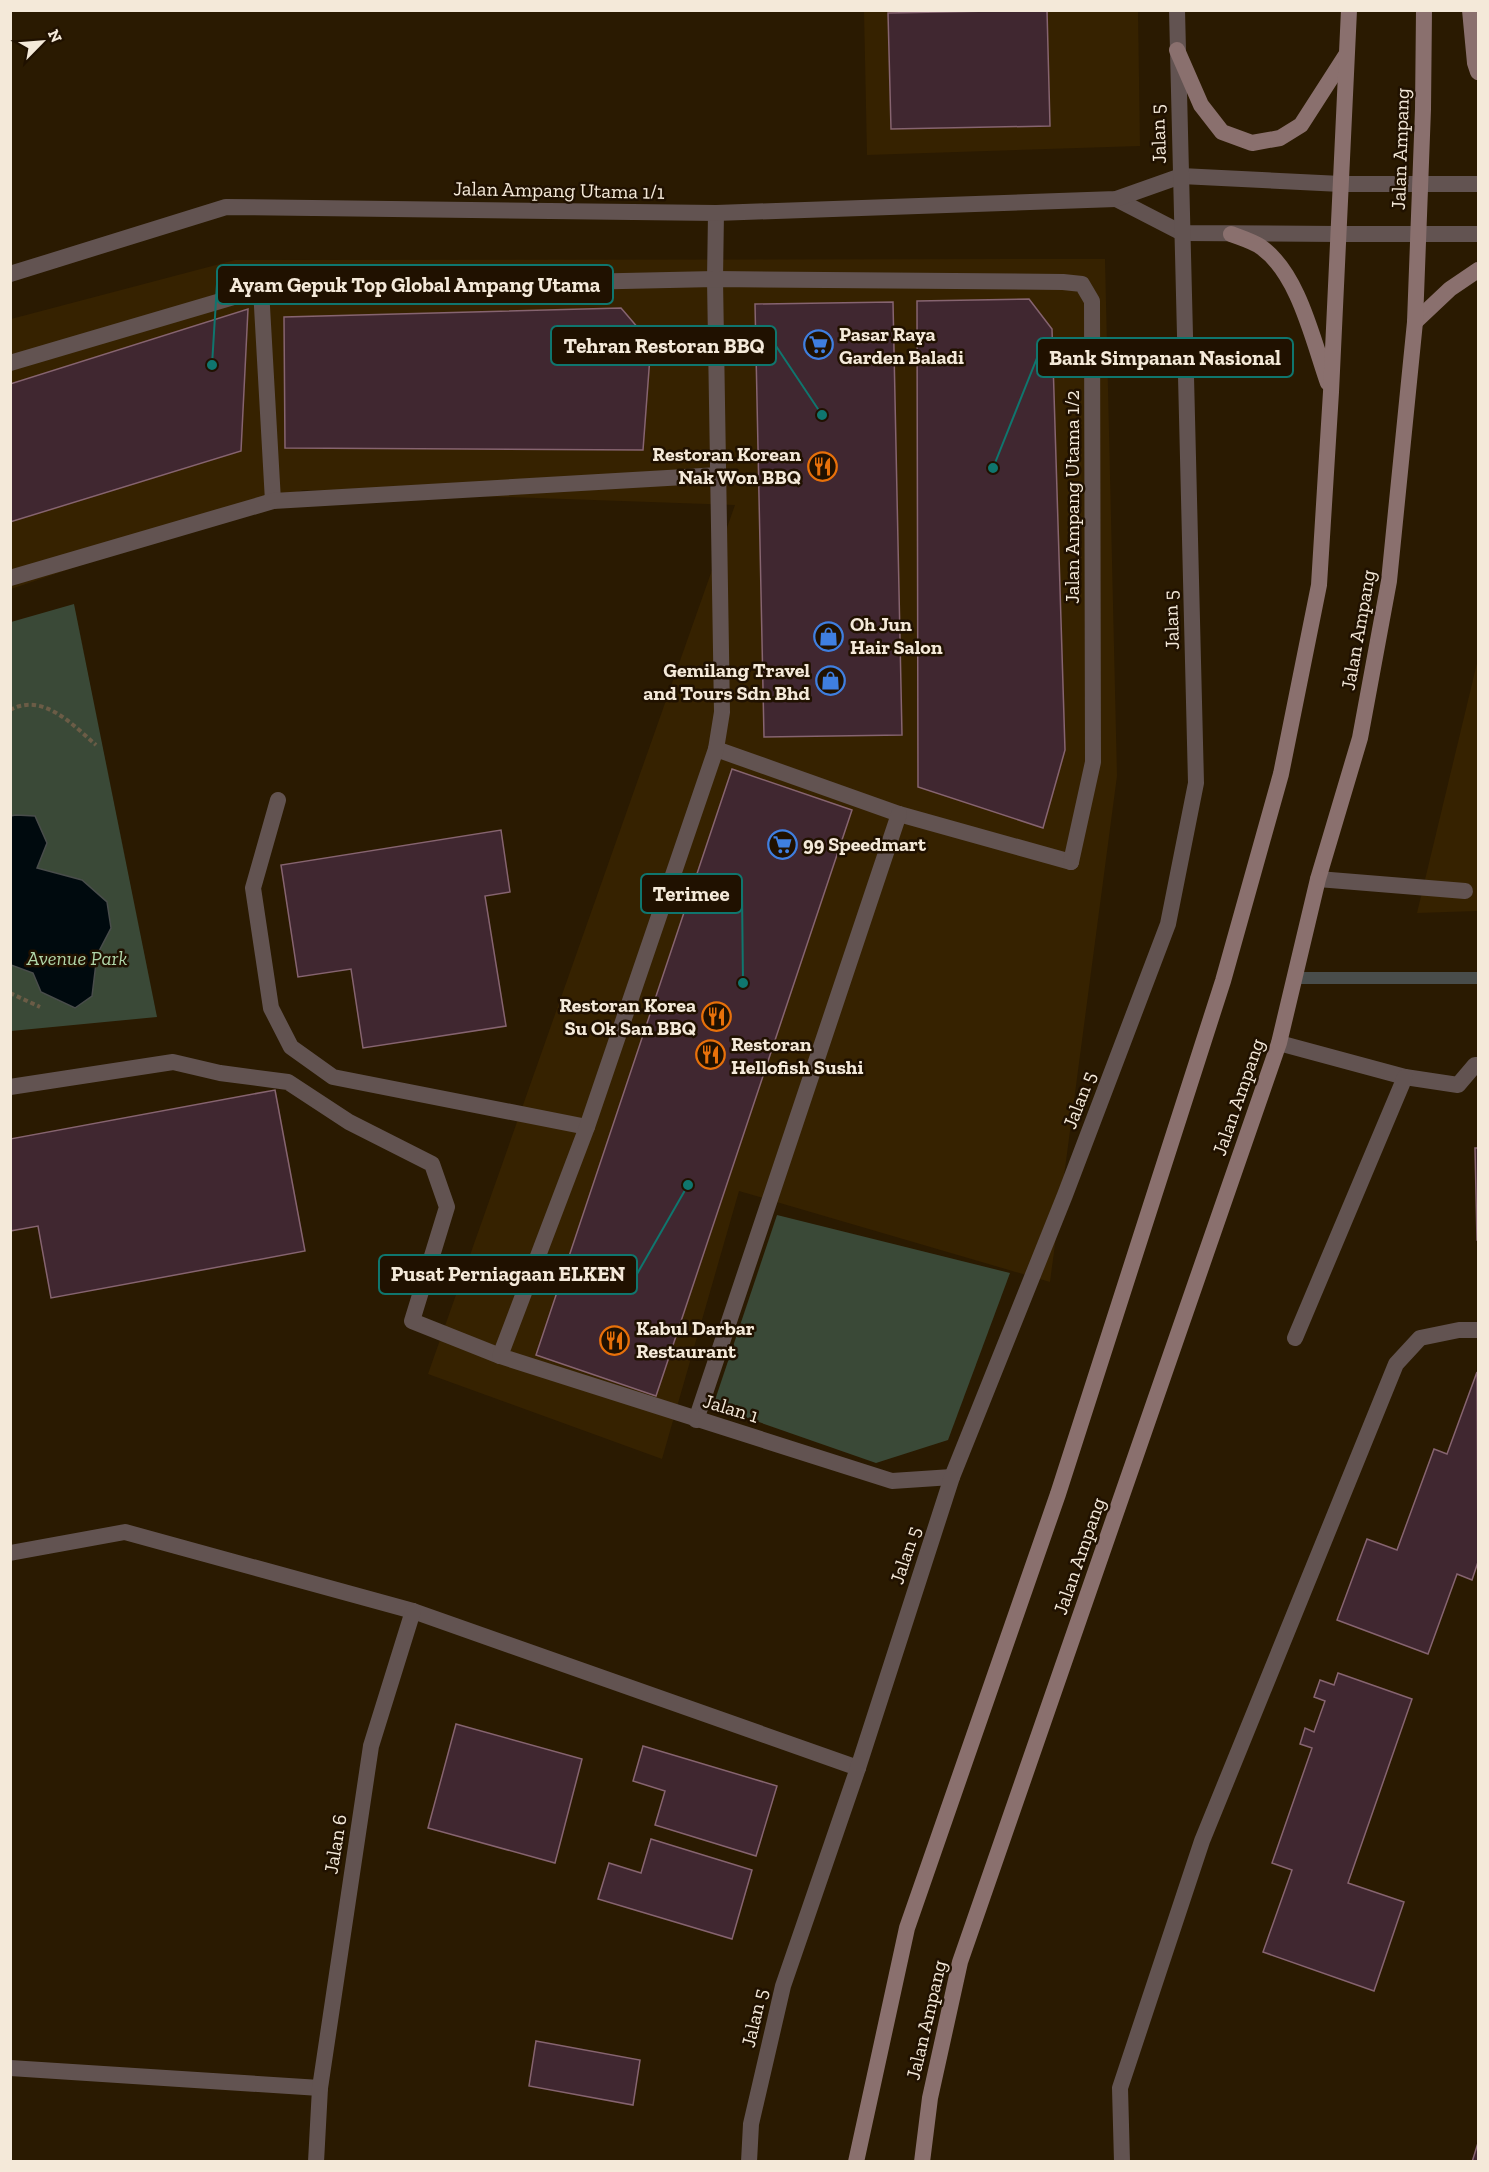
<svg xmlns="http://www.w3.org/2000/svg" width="1489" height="2172" font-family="'Zilla Slab',serif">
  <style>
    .built { fill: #362200 }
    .green { fill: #3a4937 }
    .water { fill: #000a0e; stroke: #494d4b; stroke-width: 1.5 }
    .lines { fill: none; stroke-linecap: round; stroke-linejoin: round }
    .stream { stroke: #494d4b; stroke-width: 12 }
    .building { fill: #402730; stroke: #866470; stroke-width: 1.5 }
    .path { stroke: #6b5c46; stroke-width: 4; stroke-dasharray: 4.5 3; stroke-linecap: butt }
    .service { stroke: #625351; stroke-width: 16 }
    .minor { stroke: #625351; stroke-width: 16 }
    .tertiary { stroke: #625351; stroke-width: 16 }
    .secondary { stroke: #8a706e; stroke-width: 16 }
    .labels { text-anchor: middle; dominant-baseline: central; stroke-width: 5; stroke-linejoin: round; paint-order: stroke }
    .street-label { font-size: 20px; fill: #f4e9d9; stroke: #201100 }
    .poi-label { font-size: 20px; font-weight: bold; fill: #f4e9d9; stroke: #201100; text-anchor: start }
    .park-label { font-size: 20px; font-style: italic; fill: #b0d5a9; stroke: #201100 }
    .leader { fill: none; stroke: #0f766e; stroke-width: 2 }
    .callout-dot { fill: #0f766e; stroke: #201100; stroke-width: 2 }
    .callout { fill: #201100; stroke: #0f766e; stroke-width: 2 }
    .callout-label { font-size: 21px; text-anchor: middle; font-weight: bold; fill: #f4e9d9 }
  </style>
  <rect width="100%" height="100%" fill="#2a1a01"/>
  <g class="built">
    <path d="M864 11H1138L1140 146 867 155Z"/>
    <path d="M1105 259 1117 776 1050 1282 739 1191 662 1459 428 1374 735 505 303 490 11 589V319L235 260Z"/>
    <path d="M1478 659V911L1417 913Z"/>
  </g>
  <g class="green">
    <path d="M74 604 157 1017 11 1031V622Z"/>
    <path d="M777 1215 1010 1273 948 1440 876 1463 713 1406Z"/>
  </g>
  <path class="water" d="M16 815 35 816 47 843 37 868 82 880 107 902 111 928 97 955 92 996 75 1008 41 992 33 973 11 965 10 816Z"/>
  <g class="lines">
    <path class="stream" d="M1295 978H1478"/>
  </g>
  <g class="building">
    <path d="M1047 10 1050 126 891 129 888 13Z"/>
    <path d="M1029 299 1052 329 1065 750 1043 828 918 787 917 301Z"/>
    <path d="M893 302 902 735 764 737 755 304Z"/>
    <path d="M621 308 651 343 643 450 285 448 284 317Z"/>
    <path d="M248 309 241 451 10 522V384Z"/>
    <path d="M732 769 852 810 656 1396 536 1355Z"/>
    <path d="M501 830 510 892 485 896 506 1026 363 1048 351 969 298 977 281 865Z"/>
    <path d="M275 1090 305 1251 51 1298 38 1226 10 1231V1139Z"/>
    <path d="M1475 1148H1478V1240H1477Z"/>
    <path d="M1477 1372 1478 1562 1472 1580 1457 1574 1428 1654 1337 1620 1367 1539 1397 1550 1434 1449 1447 1454Z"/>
    <path d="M1338 1673 1412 1699 1348 1883 1404 1902 1374 1991 1263 1952 1292 1870 1272 1863 1312 1748 1300 1744 1305 1728 1314 1732 1325 1701 1314 1697 1320 1680 1334 1685Z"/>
    <path d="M456 1724 582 1759 555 1863 428 1828Z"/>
    <path d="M643 1746 777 1786 756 1856 655 1825 665 1791 633 1781Z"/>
    <path d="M651 1839 752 1870 732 1939 598 1899 609 1863 641 1873Z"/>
    <path d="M536 2041 640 2060 633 2105 529 2086Z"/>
    <path d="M1478 2143V2162H1472Z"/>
  </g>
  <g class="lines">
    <g class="path">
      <path d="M10 710C43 692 73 725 96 745"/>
      <path d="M10 993 40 1007"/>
    </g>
    <g class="service">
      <path d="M261 289 273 501"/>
      <path d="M10 578 273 501 719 475"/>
      <path d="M716 749 899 814 1071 862"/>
      <path d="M278 800 253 888 271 1008 291 1047 333 1077 587 1127"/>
      <path d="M1318 879 1465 891"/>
      <path d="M1279 1043 1405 1077 1458 1085 1475 1065H1478"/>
      <path d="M10 1087 173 1062 220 1073 288 1082 349 1122 432 1164 447 1207 412 1321 500 1356"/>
      <path d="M1295 1338 1405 1077"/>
      <path d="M696 1420 899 814"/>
      <path d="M1122 2162 1120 2088 1202 1841 1396 1364 1420 1338 1459 1330H1478"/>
    </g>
    <g class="minor">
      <path d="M1116 199 1182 233 1339 234"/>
      <path d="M716 213 715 279 722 712 716 749 587 1127 500 1356 892 1481 952 1477"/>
      <path d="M10 274 226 207 716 213 1116 199 1181 176 1341 184"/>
      <path d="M10 363 261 289 715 279 1063 282 1082 284 1092 301 1093 762 1071 862"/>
      <path d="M10 1553 125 1532 413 1611 858 1768"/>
      <path d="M10 2068 320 2088"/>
      <path d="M316 2162 320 2088 371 1746 413 1611"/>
      <path d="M749 2162 751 2124 783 1986 858 1768 952 1477 1065 1195 1168 924 1196 783 1177 10"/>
    </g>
    <g class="tertiary">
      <path d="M1341 184H1478"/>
      <path d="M1339 234H1478"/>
    </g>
    <g class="secondary">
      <path d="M1470 10 1475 63 1478 72"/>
      <path d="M1177 50 1201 105 1222 132 1252 143 1280 138 1301 125 1346 55"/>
      <path d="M1231 234C1241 238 1252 241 1261 247 1299 274 1313 341 1328 383"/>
      <path d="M1415 322 1450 289 1478 270"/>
      <path d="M856 2162 907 1928 1058 1494 1223 981 1281 774 1319 585 1331 392 1349 10"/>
      <path d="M922 2162 930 2098 960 1962 1279 1043 1318 879 1360 738 1389 581 1415 322 1423 109 1424 10"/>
    </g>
  </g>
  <defs>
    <symbol id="supermarket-ring" viewBox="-11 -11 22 22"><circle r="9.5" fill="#201100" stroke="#3f7fe0" stroke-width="1.5"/><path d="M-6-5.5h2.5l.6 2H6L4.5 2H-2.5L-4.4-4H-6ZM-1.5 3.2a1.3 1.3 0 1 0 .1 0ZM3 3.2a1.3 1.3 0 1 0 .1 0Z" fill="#3f7fe0"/></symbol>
    <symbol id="restaurant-ring" viewBox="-11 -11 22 22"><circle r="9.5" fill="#201100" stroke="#e8710a" stroke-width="1.5"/><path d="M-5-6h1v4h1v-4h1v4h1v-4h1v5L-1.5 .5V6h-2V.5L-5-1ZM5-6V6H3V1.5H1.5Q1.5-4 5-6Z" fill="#e8710a"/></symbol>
    <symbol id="shop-ring" viewBox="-11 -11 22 22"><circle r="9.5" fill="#201100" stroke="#3f7fe0" stroke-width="1.5"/><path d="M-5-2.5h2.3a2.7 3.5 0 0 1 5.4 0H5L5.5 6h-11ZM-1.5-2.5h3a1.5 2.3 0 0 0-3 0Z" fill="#3f7fe0"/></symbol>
  </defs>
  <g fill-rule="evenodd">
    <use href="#supermarket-ring" x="802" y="328" width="33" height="33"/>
    <use href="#restaurant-ring" x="806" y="450" width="33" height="33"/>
    <use href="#shop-ring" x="812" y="620" width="33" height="33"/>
    <use href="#shop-ring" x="814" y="664" width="33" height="33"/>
    <use href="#supermarket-ring" x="766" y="828" width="33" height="33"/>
    <use href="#restaurant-ring" x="700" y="1000" width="33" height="33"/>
    <use href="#restaurant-ring" x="694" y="1038" width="33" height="33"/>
    <use href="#restaurant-ring" x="598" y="1324" width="33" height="33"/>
  </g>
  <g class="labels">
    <g class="street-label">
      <text transform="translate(1158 134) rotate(-92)">Jalan 5</text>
      <text transform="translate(1400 149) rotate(-88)">Jalan Ampang</text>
      <text transform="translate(559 190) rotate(1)">Jalan Ampang Utama 1/1</text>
      <text transform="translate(1072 497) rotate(-90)">Jalan Ampang Utama 1/2</text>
      <text transform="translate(1171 620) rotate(-92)">Jalan 5</text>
      <text transform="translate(1358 630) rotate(-80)">Jalan Ampang</text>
      <text transform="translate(1238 1097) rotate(-71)">Jalan Ampang</text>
      <text transform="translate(1079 1100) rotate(-69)">Jalan 5</text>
      <text transform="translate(731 1408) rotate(17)">Jalan 1</text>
      <text transform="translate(905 1555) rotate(-72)">Jalan 5</text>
      <text transform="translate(1079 1556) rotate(-71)">Jalan Ampang</text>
      <text transform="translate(335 1844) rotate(-81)">Jalan 6</text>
      <text transform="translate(754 2018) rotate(-77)">Jalan 5</text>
      <text transform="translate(926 2020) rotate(-77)">Jalan Ampang</text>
    </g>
    <g class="poi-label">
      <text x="839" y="334">Pasar Raya<tspan x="839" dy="23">Garden Baladi</tspan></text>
      <text x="801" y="454" text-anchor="end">Restoran Korean<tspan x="801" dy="23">Nak Won BBQ</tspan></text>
      <text x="850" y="624">Oh Jun<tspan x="850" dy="23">Hair Salon</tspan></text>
      <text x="810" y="670" text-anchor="end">Gemilang Travel<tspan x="810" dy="23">and Tours Sdn Bhd</tspan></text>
      <text x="803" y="844">99 Speedmart</text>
      <text x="696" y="1005" text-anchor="end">Restoran Korea<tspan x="696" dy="23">Su Ok San BBQ</tspan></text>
      <text x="731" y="1044">Restoran<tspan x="731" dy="23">Hellofish Sushi</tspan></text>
      <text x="636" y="1328">Kabul Darbar<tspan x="636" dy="23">Restaurant</tspan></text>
    </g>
    <g class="park-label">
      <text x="77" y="958">Avenue Park</text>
    </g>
  </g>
  <path class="leader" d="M212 365L217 284M822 415L776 346M993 468L1037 358M743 983L742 894M688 1185L637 1274"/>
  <g class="callout-dot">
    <circle cx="212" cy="365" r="6"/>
    <circle cx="822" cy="415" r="6"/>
    <circle cx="993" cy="468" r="6"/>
    <circle cx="743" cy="983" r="6"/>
    <circle cx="688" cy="1185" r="6"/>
  </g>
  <g class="callout">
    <rect x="217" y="265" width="396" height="39" rx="6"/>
    <rect x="551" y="326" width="225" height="39" rx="6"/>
    <rect x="1037" y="338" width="256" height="39" rx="6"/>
    <rect x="641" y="874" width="101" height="39" rx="6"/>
    <rect x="379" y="1255" width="258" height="39" rx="6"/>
  </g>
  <g class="callout-label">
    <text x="415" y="292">Ayam Gepuk Top Global Ampang Utama</text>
    <text x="664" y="353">Tehran Restoran BBQ</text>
    <text x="1165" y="365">Bank Simpanan Nasional</text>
    <text x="691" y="901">Terimee</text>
    <text x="508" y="1281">Pusat Perniagaan ELKEN</text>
  </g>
  <rect width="1489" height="2172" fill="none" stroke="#f4e9d9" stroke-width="24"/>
  <g transform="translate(42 42) rotate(65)" stroke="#201100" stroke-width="4.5" paint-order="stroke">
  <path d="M0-4.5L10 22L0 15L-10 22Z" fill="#f4e9d9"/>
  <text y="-9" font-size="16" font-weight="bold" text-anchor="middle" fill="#f4e9d9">N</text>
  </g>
</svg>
